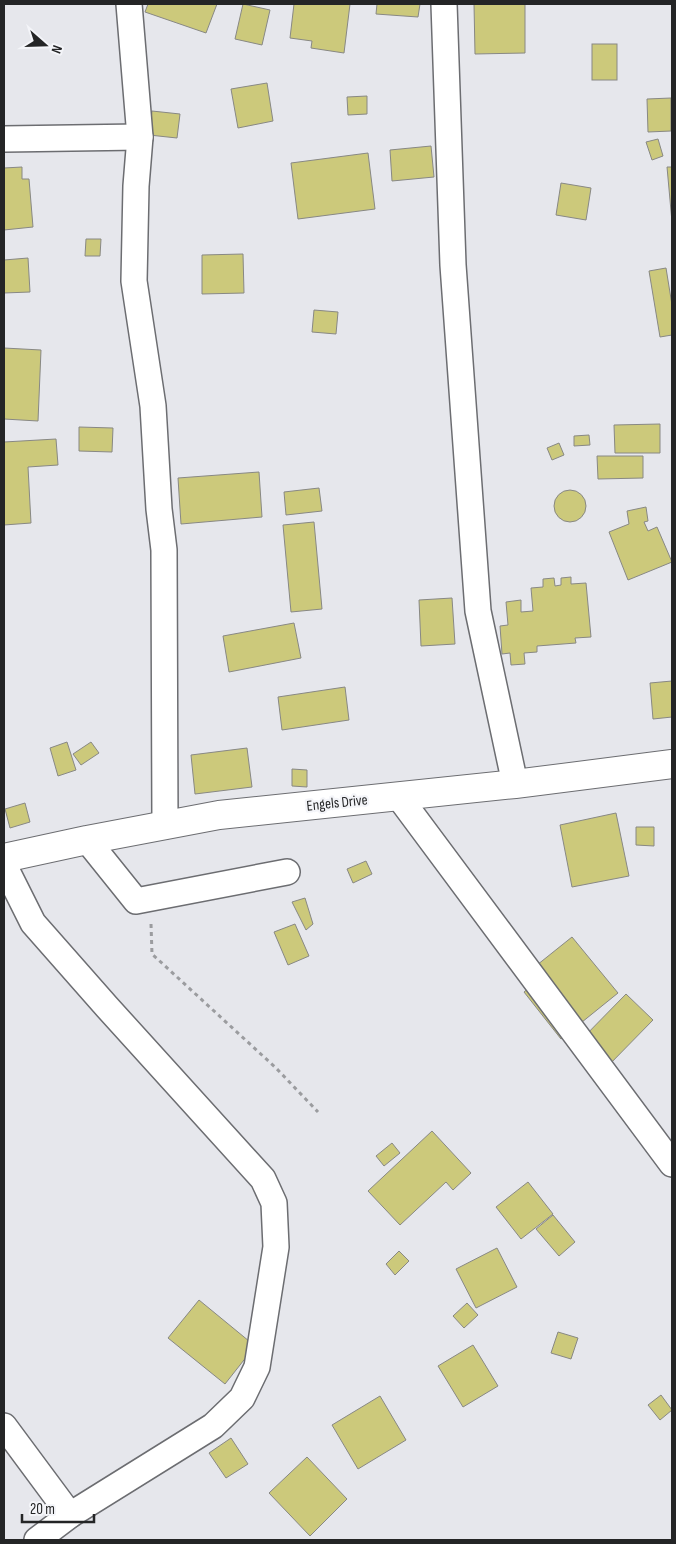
<svg xmlns="http://www.w3.org/2000/svg" width="676" height="1544" font-family="'Sofia Sans Condensed',sans-serif">
  <style>
    .building { fill: #ccc97b; stroke: #888884 }
    .lines { fill: none; stroke-linecap: round; stroke-linejoin: round }
    .minor-casing { stroke: #6c6d71; stroke-width: 28 }
    .tertiary-casing { stroke: #6c6d71; stroke-width: 30 }
    .path { stroke: #9b9c9f; stroke-width: 3; stroke-dasharray: 4 4; stroke-linecap: butt }
    .minor { stroke: #fff; stroke-width: 25 }
    .tertiary { stroke: #fff; stroke-width: 28 }
    .labels { text-anchor: middle; dominant-baseline: central; stroke-width: 4.5; stroke-linejoin: round; paint-order: stroke }
    .street-label { font-size: 15px; fill: #242526; stroke: #f4f5f9 }
  </style>
  <rect width="100%" height="100%" fill="#e6e7ec"/>
  <g class="building">
    <path d="M148 4H217L206 33 145 12Z"/>
    <path d="M243 4 270 10 262 45 235 39Z"/>
    <path d="M294 4H350L344 53 311 48 312 41 290 38Z"/>
    <path d="M377 4H420L418 17 376 14Z"/>
    <path d="M474 4H525V53L475 54Z"/>
    <rect x="592" y="44" width="25" height="36"/>
    <path d="M267 83 273 121 238 128 231 89Z"/>
    <path d="M367 96V114L348 115 347 97Z"/>
    <path d="M671 98V131L648 132 647 99Z"/>
    <path d="M152 111 180 114 177 138 149 135Z"/>
    <path d="M658 139 663 156 652 160 646 142Z"/>
    <path d="M431 146 434 177 392 181 390 150Z"/>
    <path d="M368 153 375 209 298 219 291 163Z"/>
    <path d="M22 167V179H29L33 227 4 230V168Z"/>
    <path d="M667 167H672V222Z"/>
    <path d="M561 183 591 188 586 220 556 215Z"/>
    <path d="M86 239H101L100 256H85Z"/>
    <path d="M243 254 244 293 202 294V255Z"/>
    <path d="M28 258 30 292 4 293V260Z"/>
    <path d="M666 268 672 305V335L660 337 649 271Z"/>
    <path d="M314 310 338 312 336 334 312 332Z"/>
    <path d="M4 348 41 350 38 421 4 419Z"/>
    <path d="M660 424V453H615L614 425Z"/>
    <path d="M79 427 113 428 112 452 79 451Z"/>
    <path d="M589 435 590 445 574 446V436Z"/>
    <path d="M56 439 58 465 28 467 31 523 4 525V442Z"/>
    <path d="M559 443 564 455 552 460 547 448Z"/>
    <path d="M597 456H643V478L598 479Z"/>
    <path d="M259 472 262 517 181 524 178 478Z"/>
    <path d="M319 488 322 511 286 515 284 492Z"/>
    <circle cx="570" cy="506" r="16"/>
    <path d="M646 507 648 521 644 522 648 531 657 527 672 562 628 580 609 532 629 524 627 511Z"/>
    <path d="M314 522 322 609 291 612 283 525Z"/>
    <path d="M571 577V584L586 583 591 637 575 638 576 643 537 646V652L524 653 525 664 511 665 510 653 502 654 500 626 508 625 506 602 521 600V612L533 611 531 588 543 587V579L554 578 555 586 561 585V578Z"/>
    <path d="M452 598 455 644 421 646 419 600Z"/>
    <path d="M294 623 301 658 229 672 223 636Z"/>
    <path d="M672 681V717L653 719 650 683Z"/>
    <path d="M345 687 349 720 282 730 278 697Z"/>
    <path d="M67 742 76 770 58 776 50 748Z"/>
    <path d="M91 742 99 753 81 765 73 754Z"/>
    <path d="M247 748 252 787 195 794 191 755Z"/>
    <path d="M292 769 307 770V787L292 786Z"/>
    <path d="M25 803 30 822 10 828 5 809Z"/>
    <path d="M616 813 629 876 572 887 560 825Z"/>
    <path d="M636 827H654V846L636 845Z"/>
    <path d="M366 861 372 874 353 883 347 869Z"/>
    <path d="M305 898 313 924 306 930 292 902Z"/>
    <path d="M295 924 309 956 288 965 274 932Z"/>
    <path d="M572 937 618 993 561 1039 524 992 545 974 537 965Z"/>
    <path d="M626 994 653 1020 605 1069 578 1043Z"/>
    <path d="M432 1131 471 1173 453 1190 446 1182 400 1225 368 1191Z"/>
    <path d="M392 1143 400 1153 384 1166 376 1156Z"/>
    <path d="M528 1182 553 1214 521 1239 496 1207Z"/>
    <path d="M553 1215 575 1242 559 1256 536 1229Z"/>
    <path d="M497 1248 517 1287 476 1308 456 1269Z"/>
    <path d="M399 1251 409 1261 395 1275 386 1264Z"/>
    <path d="M199 1300 255 1346 225 1384 168 1338Z"/>
    <path d="M467 1303 478 1315 464 1328 453 1316Z"/>
    <path d="M558 1332 578 1338 571 1359 551 1353Z"/>
    <path d="M473 1345 498 1386 463 1407 438 1366Z"/>
    <path d="M661 1395 672 1410 660 1420 648 1405Z"/>
    <path d="M380 1396 406 1440 358 1469 332 1425Z"/>
    <path d="M231 1438 248 1464 226 1478 209 1453Z"/>
    <path d="M307 1457 347 1499 310 1536 269 1493Z"/>
  </g>
  <g class="lines">
    <defs>
      <g id="minor">
        <path d="M129 4 140 137 136 186 134 281 153 406 159 509 164 550 165 826"/>
        <path d="M444 4 453 265 478 611 515 784"/>
        <path d="M4 139 140 137"/>
        <path d="M399 797 672 1164"/>
        <path d="M87 840 136 901 287 872"/>
        <path d="M4 865 33 923 107 1007 263 1179 274 1203 276 1247 257 1367 242 1398 213 1426 70 1515 37 1540"/>
        <path d="M4 1426 70 1515"/>
      </g>
      <path id="tertiary" d="M4 858 87 840 219 815 515 784 672 764"/>
    </defs>
    <use href="#minor" class="minor-casing"/>
    <use href="#tertiary" class="tertiary-casing"/>
    <path class="path" d="M151 924 152 954 276 1068 318 1112"/>
    <use href="#minor" class="minor"/>
    <use href="#tertiary" class="tertiary"/>
  </g>
  <g class="labels">
    <g class="street-label">
      <text transform="translate(337 803) rotate(-6)">Engels Drive</text>
    </g>
  </g>
  <rect width="676" height="1544" fill="none" stroke="#242526" stroke-width="10"/>
  <g transform="translate(45 45) rotate(110)" stroke="#f4f5f9" stroke-width="4" paint-order="stroke">
  <path d="M0-4L9 19L0 12L-9 19Z" fill="#242526"/>
  <text y="-8" font-size="14" font-weight="bold" text-anchor="middle" fill="#242526">N</text>
  </g>
  <path d="M22 1514v8h72v-8" fill="none" stroke="#242526" stroke-width="2.5"/>
  <text x="30" y="1514" font-size="15" fill="#242526" stroke="#f4f5f9" stroke-width="4" paint-order="stroke">20 m</text>
</svg>
